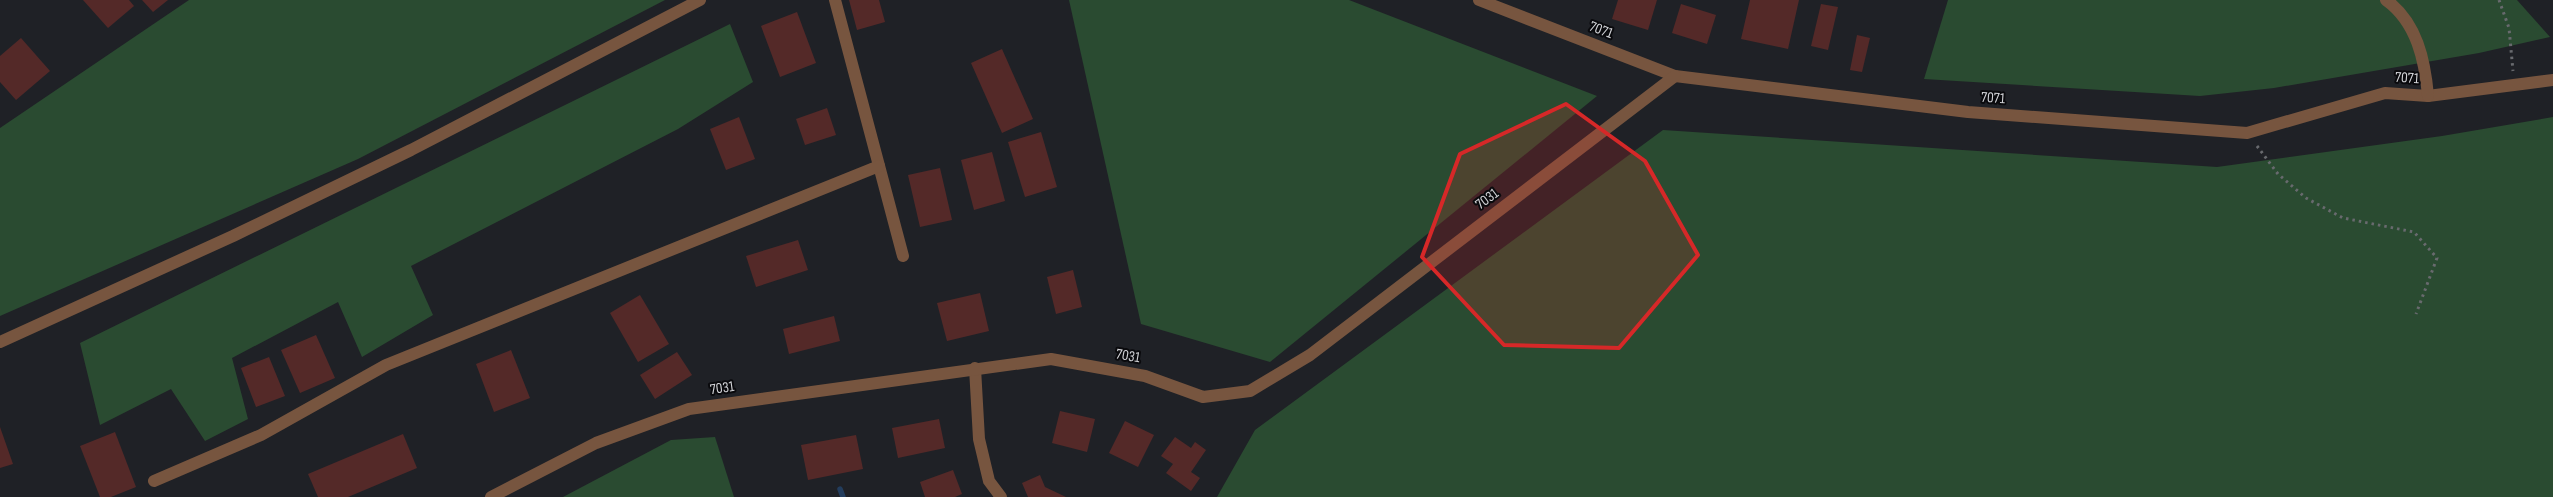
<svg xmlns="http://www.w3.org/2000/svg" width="2553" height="497" font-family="'Sofia Sans Condensed',sans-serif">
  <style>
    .green { fill: #2a4b31 }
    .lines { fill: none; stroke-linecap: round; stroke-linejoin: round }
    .stream { stroke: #233d5d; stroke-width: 5.5 }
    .building { fill: #542928 }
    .path { stroke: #686a6e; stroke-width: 3; stroke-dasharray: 2.5 4; stroke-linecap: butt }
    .minor { stroke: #77553f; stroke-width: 12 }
    .marked { fill: #d62828; fill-opacity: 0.2; stroke: #d62828; stroke-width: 4; stroke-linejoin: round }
    .labels { text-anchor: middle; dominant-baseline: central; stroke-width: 4; stroke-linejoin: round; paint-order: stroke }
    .street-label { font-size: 15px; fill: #d2d3d7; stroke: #0a0a0d }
  </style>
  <rect width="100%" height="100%" fill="#1f2126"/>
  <g class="green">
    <path d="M189 0H665L358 159 0 316V128Z"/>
    <path d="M1069 0H1349L1597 96 1270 362 1141 324Z"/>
    <path d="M1948 0H2517L2550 37 2479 53 2274 88 2200 96 1924 79Z"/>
    <path d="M730 24 753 82 678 129 411 266 433 315 362 357 338 302 232 358 248 419 205 441 171 389 100 425 80 343Z"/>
    <path d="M2553 117V497H1217L1255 430 1663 130 2217 167 2442 136Z"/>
    <path d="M715 437 734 497H563L671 440Z"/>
  </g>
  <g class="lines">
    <path class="stream" d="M840 489 843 497"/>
  </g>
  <g class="building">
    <path d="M83 0H129L134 6 108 28Z"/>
    <path d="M142 0H168L153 12Z"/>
    <path d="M849 0H879L885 22 857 30Z"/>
    <path d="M1618 0H1657L1648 30 1612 19Z"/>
    <path d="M1750 0H1799L1788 49 1741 39Z"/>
    <path d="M1681 4 1716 15 1707 44 1672 33Z"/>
    <path d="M1821 4 1838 7 1828 50 1811 46Z"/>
    <path d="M797 12 816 63 780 77 761 26Z"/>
    <path d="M1857 35 1870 38 1862 72 1850 70Z"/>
    <path d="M21 38 50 71 16 100 0 82V56Z"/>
    <path d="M1002 49 1033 119 1002 133 971 63Z"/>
    <path d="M827 108 836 135 805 145 796 119Z"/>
    <path d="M739 117 755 159 726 170 710 129Z"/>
    <path d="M1041 132 1057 187 1025 197 1008 142Z"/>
    <path d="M992 152 1005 201 974 210 961 160Z"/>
    <path d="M940 168 952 220 920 227 908 175Z"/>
    <path d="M798 240 808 270 756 287 746 256Z"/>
    <path d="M1073 270 1082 307 1056 314 1047 277Z"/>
    <path d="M980 293 989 331 947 341 937 303Z"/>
    <path d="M640 295 669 344 638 362 610 313Z"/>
    <path d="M834 316 840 341 789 354 783 329Z"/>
    <path d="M316 335 335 378 300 393 281 350Z"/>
    <path d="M511 350 530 398 494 412 476 364Z"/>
    <path d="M677 352 692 375 655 399 640 375Z"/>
    <path d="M269 357 285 396 256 407 241 368Z"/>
    <path d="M1060 411 1095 419 1087 452 1052 443Z"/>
    <path d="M939 419 945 448 898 458 892 428Z"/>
    <path d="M1125 421 1154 435 1138 467 1109 453Z"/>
    <path d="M0 427 13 464 0 468Z"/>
    <path d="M115 432 136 487 111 497H100L80 446Z"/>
    <path d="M403 434 417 468 348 497H318L308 474Z"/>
    <path d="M856 435 863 469 808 480 801 445Z"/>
    <path d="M1175 437 1191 448 1195 442 1206 450 1191 472 1200 478 1191 491 1166 473 1173 464 1161 456Z"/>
    <path d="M953 470 962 494 955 497H925L920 482Z"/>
    <path d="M1040 475 1045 487 1066 497H1028L1022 483Z"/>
  </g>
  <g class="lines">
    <g class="path">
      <path d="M2499 0 2509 28 2513 71"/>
      <path d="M2257 146 2278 174 2306 198 2343 218 2414 232 2437 258 2416 314"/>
    </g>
    <g class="minor">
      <path d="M835 0 903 256"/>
      <path d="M1479 0 1675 76 1968 112 2247 133 2385 93 2428 96 2553 80"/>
      <path d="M2386 0C2417 22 2425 61 2428 96"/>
      <path d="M0 342 233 236 411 150 700 0"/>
      <path d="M975 368 979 439 989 481 1001 497"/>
      <path d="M154 481 261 435 386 365 879 166"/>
      <path d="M491 497 596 443 689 409 1051 359 1145 376 1203 397 1250 391 1310 355 1675 76"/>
    </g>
  </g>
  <path class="marked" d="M1566 104 1645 161 1698 255 1619 348 1504 345 1422 257 1460 154Z"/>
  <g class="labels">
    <g class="street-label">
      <text transform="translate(1601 30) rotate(21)">7071</text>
      <text transform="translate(2407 78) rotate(4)">7071</text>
      <text transform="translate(1993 98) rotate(4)">7071</text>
      <text transform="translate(1487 199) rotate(-37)">7031</text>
      <text transform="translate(1128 356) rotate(10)">7031</text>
      <text transform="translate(722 388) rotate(-8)">7031</text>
    </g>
  </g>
</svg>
